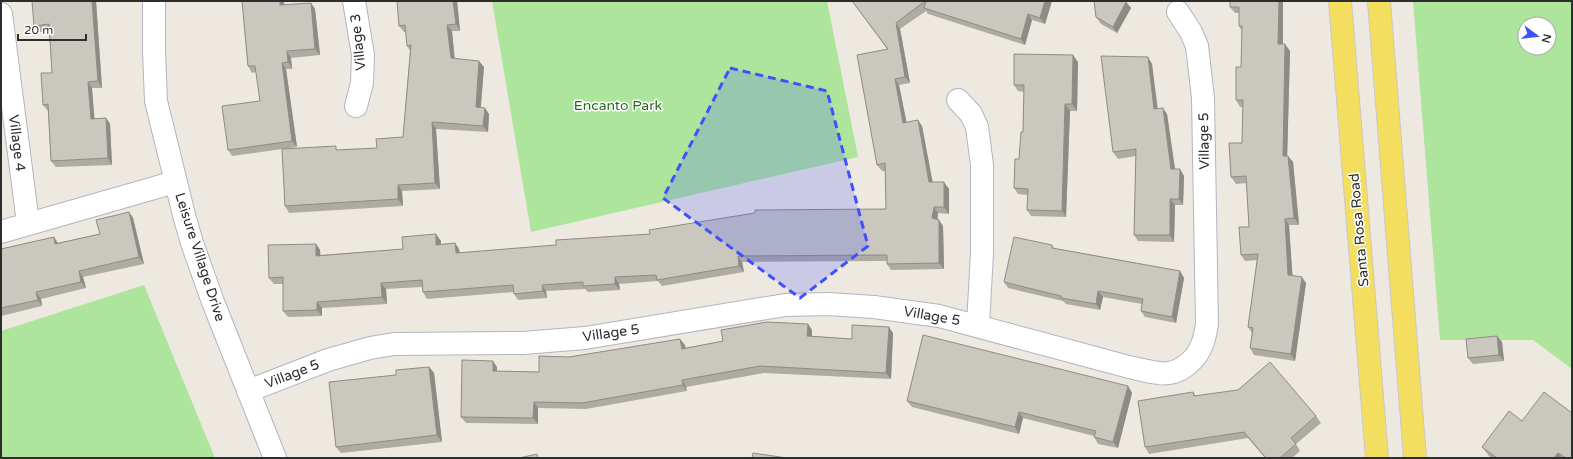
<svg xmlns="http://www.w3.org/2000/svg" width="1573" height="459" font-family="'Varela Round',sans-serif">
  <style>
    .green { fill: #aee59c; fill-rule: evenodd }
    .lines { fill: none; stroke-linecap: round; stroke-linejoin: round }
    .minor-casing { stroke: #b3b4c0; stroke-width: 24 }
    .major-casing { stroke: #c8c8c8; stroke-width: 24 }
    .minor { stroke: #fff; stroke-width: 22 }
    .major { stroke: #f3de60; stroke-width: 22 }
    .wall { fill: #aeaba3 }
    .shaded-wall { fill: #8d8b85 }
    .building { fill: #cac7be; stroke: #8d8b85 }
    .marked { fill: #3e51fd; fill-opacity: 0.2; stroke: #3e51fd; stroke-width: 3; stroke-dasharray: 8 5; stroke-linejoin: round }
    .labels { text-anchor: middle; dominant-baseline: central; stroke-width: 3; stroke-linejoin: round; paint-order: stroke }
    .street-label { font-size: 14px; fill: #2d2d2d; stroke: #fff }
    .park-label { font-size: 14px; fill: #246d1a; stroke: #fff }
  </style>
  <rect width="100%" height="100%" fill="#eee9e0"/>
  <g class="green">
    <path d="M492 1H827L858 157 531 232Z"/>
    <path d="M1413 1H1572V369L1533 340H1440ZM1525 24H1549V48H1525Z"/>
    <path d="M144 285 215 458H1V331Z"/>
  </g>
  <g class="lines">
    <defs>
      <g id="minor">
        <path d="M154 1V51L156 101 184 215 192 243 213 302 275 458"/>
        <path d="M354 1 363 55 362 83 356 106"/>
        <path d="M1 14 28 223"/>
        <path d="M958 100 971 114 977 127 982 165V253L978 325"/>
        <path d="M1 232 175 182"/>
        <path d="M248 391 328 360 370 348 394 344 523 343 585 338 785 305 828 304 874 307 939 316 1129 367C1139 369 1149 372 1159 373 1179 376 1197 360 1203 342 1205 336 1206 330 1207 324L1203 98 1197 46 1191 32 1178 12"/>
      </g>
      <g id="major">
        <path d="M1340 1 1377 458"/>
        <path d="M1379 1 1415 458"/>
      </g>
    </defs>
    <use href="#minor" class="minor-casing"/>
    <use href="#major" class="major-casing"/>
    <use href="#minor" class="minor"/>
    <use href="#major" class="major"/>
  </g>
  <g class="wall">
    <path d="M96 1 102 88H92L94 119 106 118 110 124 112 165 56 167 51 161 48 111 43 105 52 73 49 31 38 32 34 26Z"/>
    <path d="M242 1H284V5L311 3 315 9 320 55 291 58 292 69H286L297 147 283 149 339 150 377 148 403 137 410 51 407 46 406 32H404L399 26 397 1H457L460 31H452L455 59 484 67 481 107 489 114 488 132 436 129 440 189 402 191 403 206 289 213 285 206 282 149 232 156 228 150 260 101 256 72 252 73 248 66Z"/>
    <path d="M852 1H1052L1045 24 1032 20 1025 45 928 14 926 11 900 29 910 83 899 85 906 122 922 126 932 182 949 189V214L938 213 937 219 943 226 944 269 891 270 887 264V261L742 262 744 272 662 286 658 281 619 284 620 290 588 292 585 289 546 291 547 298 518 300 514 294 513 292 427 299 423 292 422 287 386 289 387 304 322 308V316L288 317 283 311V284H274L269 278 316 244 320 250V255L403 249 441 241V244L455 243 459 249 460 253 556 245 886 209 885 171H882L877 165 887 49Z"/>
    <path d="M1283 1V44L1290 51 1287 156H1288L1293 162 1299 225H1289L1292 276 1306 283 1295 361 1254 355 1250 348 1252 333 1248 327 1257 260 1245 261 1241 255 1249 227 1247 183 1236 184 1231 177 1242 143 1243 107H1240L1236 100 1241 67 1242 31 1239 26V13H1235L1230 7Z"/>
    <path d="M1126 2 1131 8 1117 33 1101 24 1096 17Z"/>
    <path d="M1078 62 1077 111H1070L1066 217 1031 216 1027 210V195L1018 194 1014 188 1019 159 1023 132 1024 92 1018 91 1014 85Z"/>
    <path d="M1152 64 1158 109 1167 114 1175 169H1180L1184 176 1183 205H1175L1174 242 1138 241 1134 235 1136 156 1118 159 1113 152Z"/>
    <path d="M129 212 133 218 144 264 83 277 86 288 41 299 42 306 1 316V249L54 237 58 243 100 234Z"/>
    <path d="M1052 245 1054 248 1180 271 1184 278 1176 323 1145 317 1141 311 1142 304 1103 297 1100 310 1066 304 1063 301 1008 288 1004 282Z"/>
    <path d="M808 324 812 330V336L852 339 893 333 891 379 764 373 686 387 687 391 586 409 538 408V424L466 423 461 417 497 367V371L539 372 569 357 685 345V348L723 341Z"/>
    <path d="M1497 336 1502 342 1504 361 1473 364 1468 358Z"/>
    <path d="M429 367 434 373 442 442 341 453 336 447 396 375Z"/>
    <path d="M1128 386 1132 393 1118 448 1098 444 1094 437V436L1023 418 1019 434 912 407 907 401Z"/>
    <path d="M1193 392 1196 396 1316 416 1321 423 1296 444 1300 451 1292 458H1265L1248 438 1149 454 1145 447Z"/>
    <path d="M1522 421 1572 458H1491L1489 456 1482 447Z"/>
  </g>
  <g class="shaded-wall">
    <path d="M92 1H96L102 88 98 81Z"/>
    <path d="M280 1H284L285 12 280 5Z"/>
    <path d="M453 1H457L460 31 456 24Z"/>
    <path d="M1045 1H1052L1045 24 1040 18Z"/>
    <path d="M1279 1H1283V51L1278 44Z"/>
    <path d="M1126 2 1131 8 1117 33 1113 27Z"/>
    <path d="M311 3 315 9 320 55 315 49Z"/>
    <path d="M1028 14 1032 20 1025 45 1021 39Z"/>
    <path d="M896 23 900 29 910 83 905 77Z"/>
    <path d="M447 25 452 31 455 65 451 58Z"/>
    <path d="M1285 44 1290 51 1287 163 1283 156Z"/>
    <path d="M287 51 291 58 292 69 288 62Z"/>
    <path d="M1073 55 1078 62 1077 111 1072 104Z"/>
    <path d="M1148 57 1152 64 1158 116 1154 109Z"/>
    <path d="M479 61 484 67 480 113 476 107Z"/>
    <path d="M282 63 286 69 297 147 292 141Z"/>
    <path d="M895 79 899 85 908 129 903 123Z"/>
    <path d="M88 82 92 88 95 125 91 119Z"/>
    <path d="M1065 104 1070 111 1066 217 1062 211Z"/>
    <path d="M485 108 489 114 488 132 483 126Z"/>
    <path d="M1163 108 1167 114 1176 176 1171 169Z"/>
    <path d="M106 118 110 124 112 165 108 158Z"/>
    <path d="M918 120 922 126 934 189 929 182Z"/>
    <path d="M432 122 436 129 440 189 435 183Z"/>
    <path d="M1288 156 1293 162 1299 225 1294 218Z"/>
    <path d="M1180 169 1184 176 1183 205 1179 199Z"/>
    <path d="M944 182 949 189V214L944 207Z"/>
    <path d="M398 185 402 191 403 206 398 199Z"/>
    <path d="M1170 199 1175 205 1174 242 1170 235Z"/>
    <path d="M934 207 938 213 937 225 932 218Z"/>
    <path d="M129 212 133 218 144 264 139 257Z"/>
    <path d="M1285 219 1289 225 1293 282 1288 275Z"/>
    <path d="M939 220 943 226 944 269 939 263Z"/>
    <path d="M436 234 441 241V251L436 245Z"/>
    <path d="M54 237 58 244H55Z"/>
    <path d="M455 243 459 249 460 260 456 253Z"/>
    <path d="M316 244 320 250 321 262 316 256Z"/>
    <path d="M738 256 742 262 744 272 739 266Z"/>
    <path d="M79 271 83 277 86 288 81 282Z"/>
    <path d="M1180 271 1184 278 1176 323 1172 317Z"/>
    <path d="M615 277 619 284 620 290 615 284Z"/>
    <path d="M1302 277 1306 283 1295 361 1291 354Z"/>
    <path d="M381 283 386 289 387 304 382 297Z"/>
    <path d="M542 285 546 291 547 298 543 291Z"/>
    <path d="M1098 291 1103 297 1100 310 1096 304Z"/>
    <path d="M36 292 41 299 42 306 38 300Z"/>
    <path d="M317 302 322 308V316L317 310Z"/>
    <path d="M808 324 812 330V343L807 336Z"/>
    <path d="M889 327 893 333 891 379 886 373Z"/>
    <path d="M1497 336 1502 342 1504 361 1499 355Z"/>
    <path d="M680 339 685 345 687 355 682 349Z"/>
    <path d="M493 361 497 367V378L493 371Z"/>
    <path d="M429 367 434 373 442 442 437 435Z"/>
    <path d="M682 380 686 387 687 391 683 385Z"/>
    <path d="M1128 386 1132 393 1118 448 1113 442Z"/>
    <path d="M534 402 538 408V424L533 418Z"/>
    <path d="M1019 412 1023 418 1019 434 1015 427Z"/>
    <path d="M1558 453 1562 458H1554Z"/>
  </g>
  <g class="building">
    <path d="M32 1H92L98 81 88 82 91 119 106 118 108 158 51 161 48 104 43 105 41 73H52L49 24 34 26Z"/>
    <path d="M242 1H280V5L311 3 315 49 287 51 288 62 282 63 292 141 228 150 222 106 260 101 255 66H248Z"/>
    <path d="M397 1H453L456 24 447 25 451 58 479 61 476 107 485 108 483 126 432 122 435 183 398 185V199L285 206 282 149 336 146V150L377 148 376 139 403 137 411 45 407 46 405 25 399 26Z"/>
    <path d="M852 1H925L896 23 905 77 895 79 903 123 918 120 929 182H944V207H934L932 218 939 220V263L887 264V255L738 256 739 266 657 280 656 275 615 277V284L583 286V282L542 285 543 291 514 294 513 285 423 292 422 280 381 283 382 297 317 302V310L283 311V277L269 278 268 245 316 244V256L403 249 402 237 436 234V245L455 243 456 253 556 245V240L650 234 649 230 755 213V210L886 209 885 163 877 165 857 55 888 49Z"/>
    <path d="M926 1H1045L1040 18 1028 14 1021 39 924 8Z"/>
    <path d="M1094 1H1125L1126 2 1113 27 1096 17Z"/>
    <path d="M1230 1H1279L1278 44H1285L1283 156H1288L1294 218 1285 219 1288 275 1302 277 1291 354 1250 348 1253 328 1248 327 1258 254 1241 255 1239 227H1249L1246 176 1231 177 1229 143H1242L1243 100H1236V67H1241L1242 26H1239V7H1230Z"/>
    <path d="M1014 54 1073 55 1072 104H1065L1062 211 1027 210 1028 189 1014 188 1015 159H1019L1021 132H1023L1024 85H1014Z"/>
    <path d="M1101 56 1148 57 1154 109 1163 108 1171 169H1180L1179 199H1170V235H1134L1136 149 1113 152Z"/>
    <path d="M129 212 139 257 79 271 81 282 36 292 38 300 1 308V249L54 237 55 244 100 234 96 220Z"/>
    <path d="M1014 237 1052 245V248L1180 271 1172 317 1141 311 1143 299 1098 291 1096 304 1061 298V296L1004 282Z"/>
    <path d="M767 322 808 324 807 336 852 339V325L889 327 886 373 760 366 682 380 683 385 582 403 534 402 533 418 461 417 462 360 493 361V371L539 372V356L569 357 680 339 682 349 723 341 721 330Z"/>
    <path d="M923 335 1128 386 1113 442 1094 437 1096 431 1019 412 1015 427 907 401Z"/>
    <path d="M1497 336 1499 355 1468 358 1466 339Z"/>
    <path d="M1270 362 1316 416 1291 438 1296 444 1280 458H1266L1244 432 1145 447 1138 401 1193 392 1194 396 1238 390Z"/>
    <path d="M429 367 437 435 336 447 329 382 396 375V370Z"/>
    <path d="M1544 392 1572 413V458H1566L1558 453 1554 458H1497L1482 447 1509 411 1522 421Z"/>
    <path d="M753 453 787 458H752Z"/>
    <path d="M537 454 538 458H519Z"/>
  </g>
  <path class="marked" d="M730 68 827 91 868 246 800 298 663 198Z"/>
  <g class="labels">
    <g class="street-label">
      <text transform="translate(358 42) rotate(-96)">Village 3</text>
      <text transform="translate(1204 141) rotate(-91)">Village 5</text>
      <text transform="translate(17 143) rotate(83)">Village 4</text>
      <text transform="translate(1359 230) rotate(-95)">Santa Rosa Road</text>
      <text transform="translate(200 257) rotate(72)">Leisure Village Drive</text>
      <text transform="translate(932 316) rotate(10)">Village 5</text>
      <text transform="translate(611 333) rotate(-8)">Village 5</text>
      <text transform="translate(292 374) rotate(-21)">Village 5</text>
    </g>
    <g class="park-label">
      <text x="618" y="105">Encanto Park</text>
    </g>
  </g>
  <rect width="1573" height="459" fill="none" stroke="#2d2d2d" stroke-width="4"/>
  <g transform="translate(1537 36) rotate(105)"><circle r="19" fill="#ffffff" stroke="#ababab"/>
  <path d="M0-3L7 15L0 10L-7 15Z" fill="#3e51fd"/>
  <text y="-6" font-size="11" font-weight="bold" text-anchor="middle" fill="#2d2d2d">N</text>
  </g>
  <path d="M18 34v6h68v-6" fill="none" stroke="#2d2d2d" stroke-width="2"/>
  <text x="24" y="34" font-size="12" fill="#2d2d2d" stroke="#ffffff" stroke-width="3" paint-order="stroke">20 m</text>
</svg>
